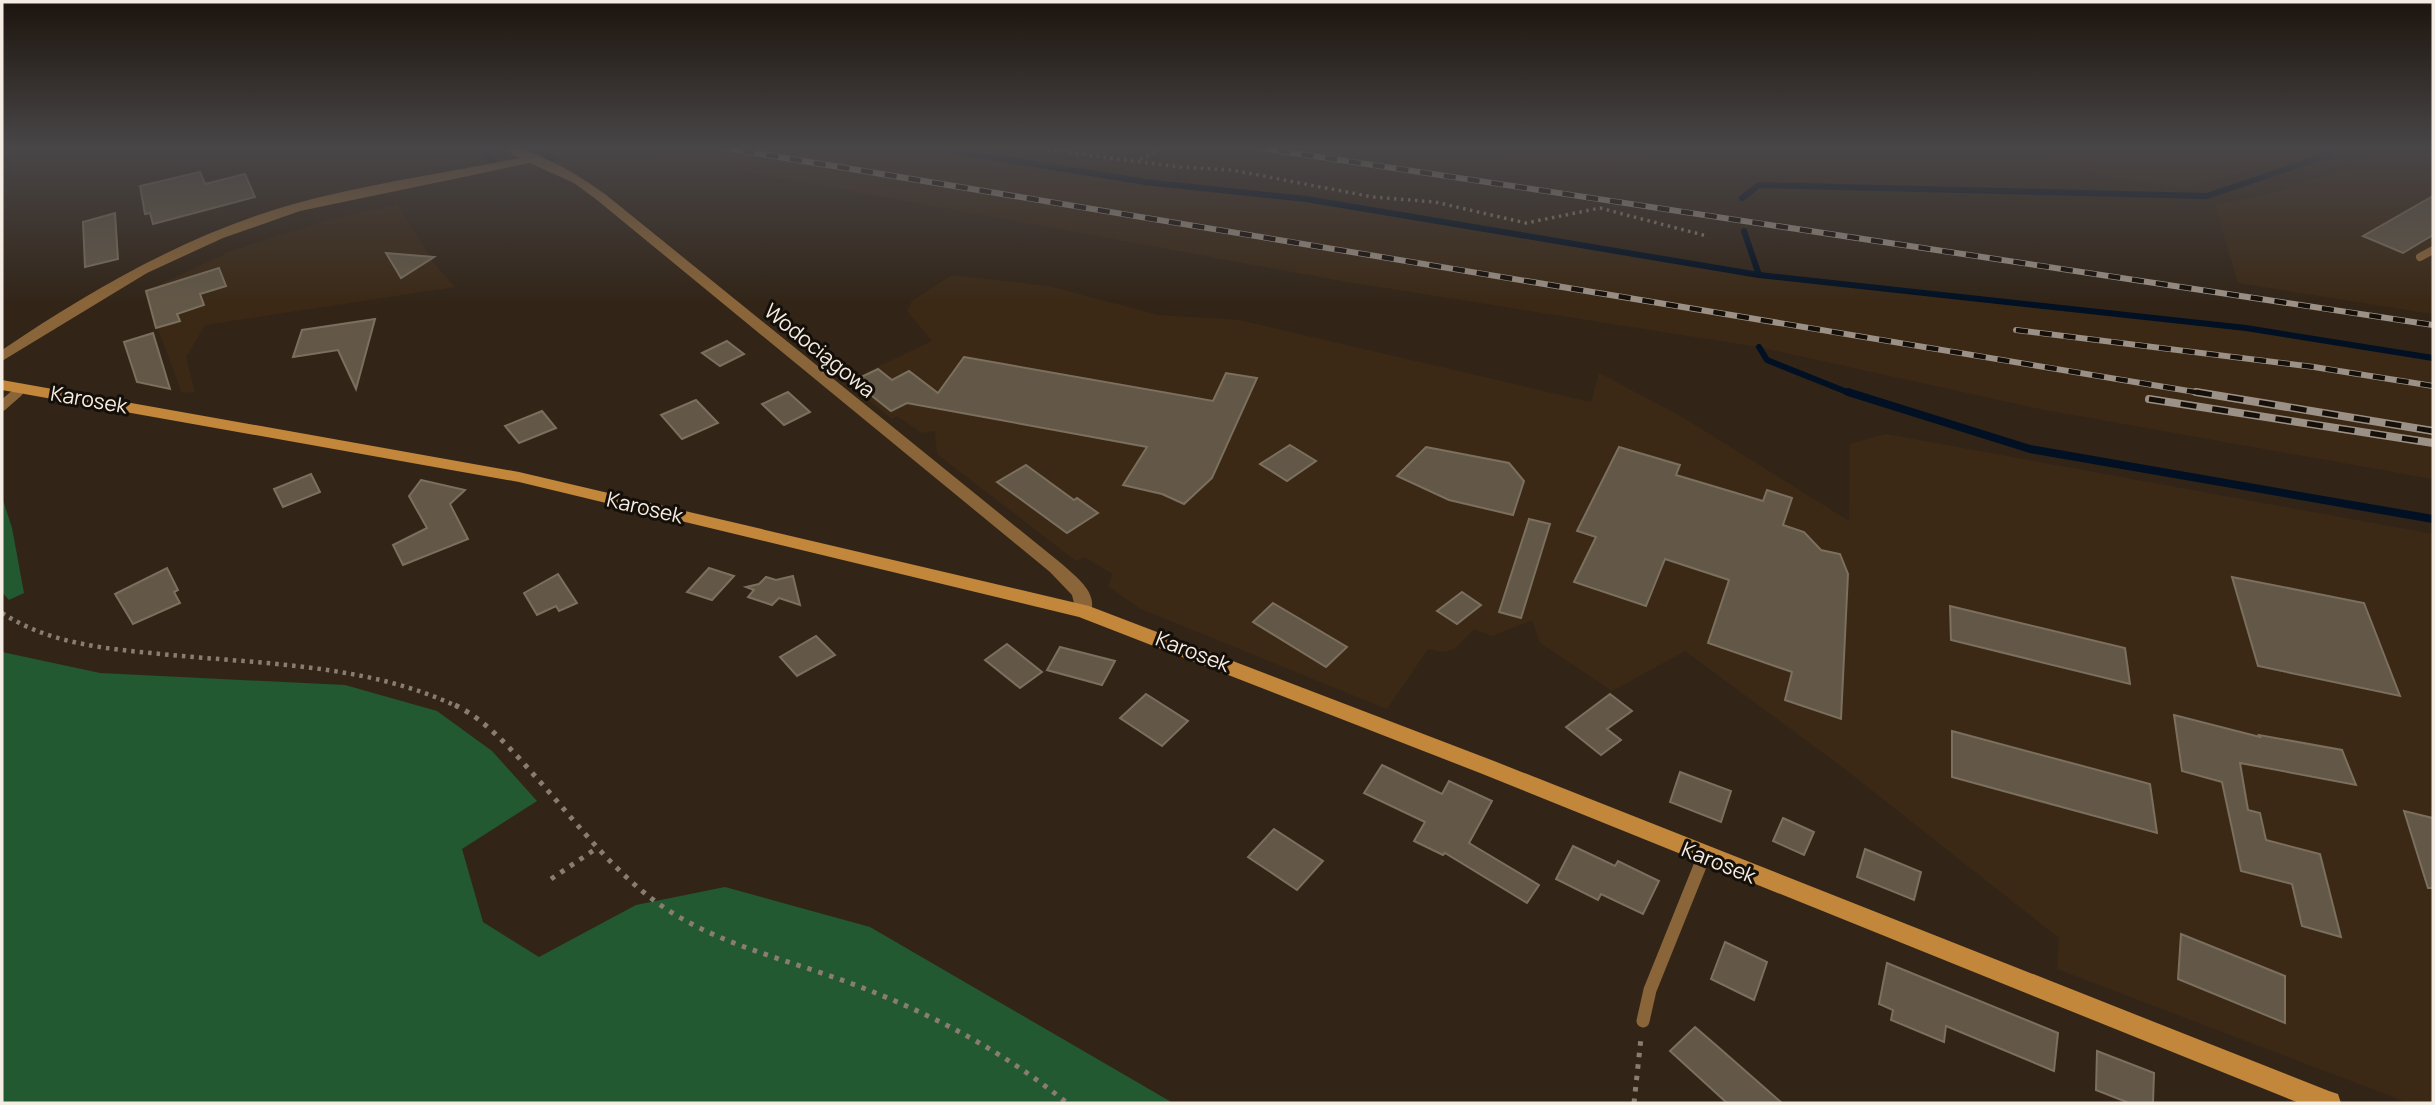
<svg xmlns="http://www.w3.org/2000/svg" width="2435" height="1105" font-family="Manrope,sans-serif">
  <style>
    .built { fill: #3b2916 }
    .green { fill: #235930 }
    .lines { fill: none; stroke-linecap: round; stroke-linejoin: round }
    .stream-far1 { stroke: #011123; stroke-width: 6 }
    .stream { stroke: #011123; stroke-width: 8 }
    .building { fill: #635847; stroke: #7b6f5d; stroke-width: 2 }
    .path-far2 { stroke: #897d72; stroke-width: 3.5; stroke-dasharray: 2.5 4.5; stroke-linecap: butt }
    .path-far1 { stroke: #897d72; stroke-width: 4.5; stroke-dasharray: 3.5 5; stroke-linecap: butt }
    .path { stroke: #897d72; stroke-width: 5; stroke-dasharray: 4.5 7; stroke-linecap: butt }
    .lane-far2 { stroke: #8a6539; stroke-width: 8 }
    .lane-far1 { stroke: #8a6539; stroke-width: 10 }
    .lane { stroke: #8a6539; stroke-width: 13 }
    .street { fill: #8a6539; fill-rule: evenodd }
    .secondary { fill: #c2873b; fill-rule: evenodd }
    .rail-far1-casing { stroke: #9c9186; stroke-width: 6 }
    .rail-casing { stroke: #9c9186; stroke-width: 8 }
    .rail-far1 { stroke: #150f0a; stroke-width: 4.5; stroke-dasharray: 12; stroke-linecap: butt }
    .rail { stroke: #150f0a; stroke-width: 5; stroke-dasharray: 16; stroke-linecap: butt }
    .labels { text-anchor: middle; dominant-baseline: central; stroke-width: 6; stroke-linejoin: round; paint-order: stroke }
    .street-label { font-size: 21px; fill: #f5ece3; stroke: #150f0a }
  </style>
  <rect width="100%" height="100%" fill="#322518"/>
  <g class="built">
    <path d="M612 147H930L1145 182 1306 199 1759 275 2246 328 2433 358V479L2040 409 1759 347 1341 281Z"/>
    <path d="M1431 147H1640L1652 152 1613 171Z"/>
    <path d="M2020 147H2325L2323 151 2183 188 2098 175Z"/>
    <path d="M2409 147 2433 151V314L2238 283 2215 205 2273 193Z"/>
    <path d="M397 205 437 267 455 287 205 325 186 357 195 392 182 393 144 292 233 250 331 219Z"/>
    <path d="M952 275 1049 286 1158 315 1239 320 1591 402 1599 373 1682 417 1849 521 1850 444 1886 434 2433 534V1103H2409L2057 969 2059 938 1841 766 1685 651 1612 691 1540 643 1532 620 1492 636 1474 629 1454 649 1444 652 1428 649 1387 709 1141 609 1108 586 1113 574 1084 557 1076 561 937 454 935 431 922 433 897 416 892 419 846 382 932 341 907 311 912 301Z"/>
  </g>
  <g class="green">
    <path d="M2 497 12 528 24 593 9 600 2 592Z"/>
    <path d="M2 652 100 673 345 685 437 711 492 751 537 801 462 849 483 922 539 957 636 905 725 887 870 927 1173 1103H2Z"/>
  </g>
  <g class="lines">
    <g class="stream-far1">
      <path d="M474 147 493 161"/>
      <path d="M532 147 552 159"/>
      <path d="M929 147 1145 182 1306 199 1759 275 2246 328 2433 358"/>
      <path d="M1742 198 1759 185 2207 196 2330 154 2335 147"/>
      <path d="M1744 231 1759 275"/>
      <path d="M1759 347 1767 360 1852 394"/>
    </g>
    <path class="stream" d="M1848 392 2030 449 2433 519"/>
  </g>
  <g class="building">
    <path d="M200 172 205 184 245 174 255 197 153 224 150 213 145 214 140 186Z"/>
    <path d="M2433 196V235L2403 253 2363 236Z"/>
    <path d="M115 213 118 259 85 267 83 222Z"/>
    <path d="M386 253 434 257 401 278Z"/>
    <path d="M219 268 226 286 200 294 204 305 177 314 180 321 156 328 146 291Z"/>
    <path d="M375 319 356 389 338 350 293 357 302 330Z"/>
    <path d="M153 333 170 389 137 382 124 342Z"/>
    <path d="M727 341 744 354 720 366 702 353Z"/>
    <path d="M964 357 1213 401 1226 373 1257 378 1212 478 1184 504 1162 494 1123 485 1147 447 907 403 891 411 853 381 878 369 892 380 909 371 938 393Z"/>
    <path d="M788 392 810 412 784 425 762 404Z"/>
    <path d="M696 400 718 423 682 439 661 415Z"/>
    <path d="M542 411 556 428 519 443 505 426Z"/>
    <path d="M1290 445 1316 461 1287 481 1260 464Z"/>
    <path d="M1426 447 1509 463 1524 481 1513 515 1449 500 1397 476Z"/>
    <path d="M1619 447 1680 465 1676 475 1763 501 1767 490 1792 498 1783 525 1804 532 1821 550 1840 554 1848 574 1841 719 1785 700 1792 672 1708 643 1729 580 1665 559 1646 606 1574 582 1596 537 1577 531Z"/>
    <path d="M1026 465 1074 500 1077 498 1098 513 1067 533 997 482Z"/>
    <path d="M311 474 320 492 283 507 274 489Z"/>
    <path d="M421 480 465 490 450 504 468 539 403 565 393 545 427 528 409 496Z"/>
    <path d="M1529 519 1550 524 1521 618 1499 612Z"/>
    <path d="M167 568 178 590 174 592 180 603 133 624 115 594Z"/>
    <path d="M709 568 734 576 712 600 687 592Z"/>
    <path d="M558 574 577 603 559 611 556 606 537 615 524 593Z"/>
    <path d="M793 576 800 605 779 598 772 605 748 597 754 590 746 587 759 584 766 577 776 580Z"/>
    <path d="M2232 577 2364 603 2400 696 2258 666Z"/>
    <path d="M1462 592 1481 605 1457 624 1437 611Z"/>
    <path d="M1273 603 1347 647 1326 667 1253 622Z"/>
    <path d="M1950 606 2125 648 2130 684 1951 640Z"/>
    <path d="M816 636 835 655 797 676 780 657Z"/>
    <path d="M1007 644 1042 672 1020 688 985 660Z"/>
    <path d="M1060 647 1115 661 1102 685 1047 670Z"/>
    <path d="M1146 694 1188 721 1162 746 1120 718Z"/>
    <path d="M1610 694 1632 711 1607 729 1621 740 1601 755 1566 727Z"/>
    <path d="M2174 715 2260 737 2259 735 2342 750 2356 785 2240 763 2248 810 2260 813 2266 840 2320 854 2341 937 2302 926 2292 884 2241 871 2222 782 2182 771Z"/>
    <path d="M1952 731 2150 784 2157 833 1952 777Z"/>
    <path d="M1382 765 1442 794 1449 781 1492 801 1469 843 1539 885 1527 903 1445 853 1443 855 1414 841 1425 822 1364 793Z"/>
    <path d="M1680 772 1731 791 1721 822 1670 802Z"/>
    <path d="M2404 811 2433 818V888H2428Z"/>
    <path d="M1783 818 1814 832 1804 855 1773 841Z"/>
    <path d="M1274 829 1323 861 1297 890 1248 857Z"/>
    <path d="M1573 846 1615 866 1618 861 1659 881 1643 914 1601 894 1598 900 1556 879Z"/>
    <path d="M1865 849 1921 872 1914 900 1857 877Z"/>
    <path d="M2181 934 2285 976V1023L2178 979Z"/>
    <path d="M1725 942 1767 962 1754 1000 1711 979Z"/>
    <path d="M1887 963 2058 1033 2054 1071 1946 1026 1944 1042 1891 1020 1893 1010 1879 1004Z"/>
    <path d="M1695 1027 1717 1046 1782 1103H1727L1670 1051Z"/>
    <path d="M2097 1051 2154 1073 2153 1103H2129L2096 1090Z"/>
  </g>
  <g class="lines">
    <g class="path-far2">
      <path d="M1027 147 1180 167 1232 170 1373 197 1435 202 1526 223 1600 208 1707 236"/>
      <path d="M1140 159 1166 147"/>
    </g>
    <path class="path-far1" d="M2 613C53 646 112 649 171 655 265 664 372 665 458 707"/>
    <g class="path">
      <path d="M455 705C486 720 511 749 534 775 574 819 610 869 659 904 715 944 786 959 850 983 928 1012 1002 1050 1067 1103"/>
      <path d="M551 879 597 848"/>
      <path d="M1634 1103 1641 1038"/>
    </g>
    <g class="lane-far2">
      <path d="M2420 257 2433 250"/>
      <path d="M16 394 22 388"/>
    </g>
    <path class="lane-far1" d="M2 406 18 392"/>
    <path class="lane" d="M1643 1021 1650 990 1704 856"/>
    <path class="street" d="M500 147C533 147 579 175 605 194L1062 564C1076 577 1101 594 1089 616H1077L1072 595 1050 572 597 200 574 183 530 163 300 211 223 238 147 273 2 361V350C91 290 186 235 290 205 365 184 443 174 519 158Z"/>
    <path class="secondary" d="M2 380 519 472 1089 606 1494 761 2329 1091 2338 1094 2341 1103H2299L1480 773 1079 617 519 482 2 390Z"/>
    <defs>
      <g id="rail-far1">
        <path d="M719 147 2207 394"/>
        <path d="M1254 147 2433 325"/>
        <path d="M2016 330 2314 367 2433 386"/>
      </g>
      <g id="rail">
        <path d="M2196 392 2433 431"/>
        <path d="M2149 399 2433 443"/>
      </g>
    </defs>
    <use href="#rail-far1" class="rail-far1-casing"/>
    <use href="#rail" class="rail-casing"/>
    <use href="#rail-far1" class="rail-far1"/>
    <use href="#rail" class="rail"/>
  </g>
  <linearGradient id="sky" x2="0" y2="1"><stop stop-color="#1c140d"/><stop offset="0.49" stop-color="#494648"/><stop offset="1" stop-color="#494648" stop-opacity="0"/></linearGradient>
  <rect width="2435" height="302" fill="url(#sky)"/>
  <g class="labels">
    <g class="street-label">
      <text transform="translate(820 350) rotate(39)">Wodociągowa</text>
      <text transform="translate(89 399) rotate(10)">Karosek</text>
      <text transform="translate(645 507) rotate(13)">Karosek</text>
      <text transform="translate(1193 651) rotate(21)">Karosek</text>
      <text transform="translate(1719 862) rotate(22)">Karosek</text>
    </g>
  </g>
  <rect width="2435" height="1105" fill="none" stroke="#f5ece3" stroke-width="7"/>
</svg>
